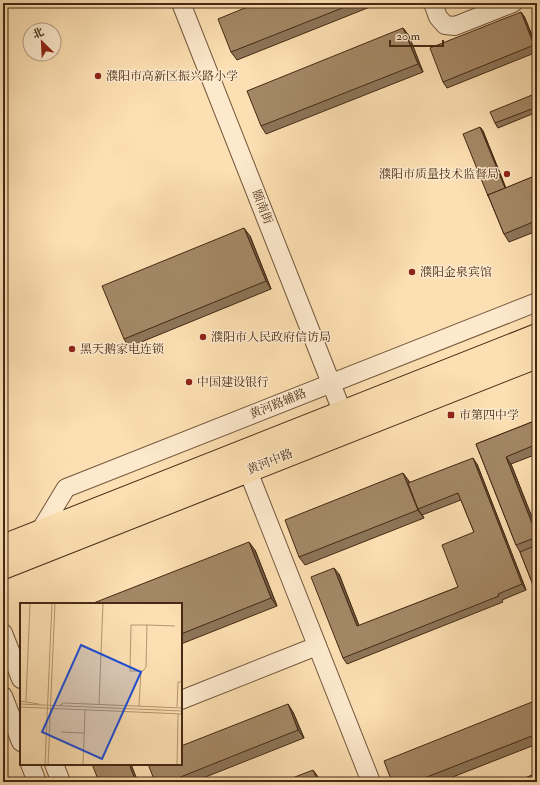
<svg xmlns="http://www.w3.org/2000/svg" width="540" height="785" font-family="'IM FELL Double Pica','Noto Serif SC',serif">
  <style>
    .lines { fill: none; stroke-linecap: round; stroke-linejoin: round }
    .minor-casing { stroke: #73563b; stroke-width: 20 }
    .major-casing { stroke: #452913; stroke-width: 24 }
    .minor { stroke: #fdeacd; stroke-width: 18 }
    .major { stroke: #fcdfb2; stroke-width: 22 }
    .wall { fill: #8d7558; stroke: #452913 }
    .shaded-wall { fill: #735f47; stroke: #452913 }
    .building { fill: #a48866; stroke: #452913 }
    .poi-dot { fill: #8f2418; stroke: #fdeacd; stroke-width: 1.5 }
    .labels { text-anchor: middle; dominant-baseline: central; stroke-width: 3; stroke-linejoin: round; paint-order: stroke }
    .poi-label { font-size: 12px; fill: #452913; stroke: #fdeacd; text-anchor: start }
    .street-label { font-size: 12px; fill: #452913; stroke: #fdeacd }
    .inset-road { fill: none; stroke: #b39672; stroke-width: 1 }
    .view { fill: #1d4ed8; fill-opacity: 0.15; stroke: #1d4ed8; stroke-width: 2 }
    .inset-edge { fill: none; stroke: #452913; stroke-width: 2 }
  </style>
  <rect width="100%" height="100%" fill="#fcdfb2"/>
  <filter id="stains"><feTurbulence type="fractalNoise" baseFrequency=".005" numOctaves="4"/><feColorMatrix values="0 0 0 0 .2 0 0 0 0 .09 0 0 0 0 .02 0 0 0 .5 -.17"/></filter>
  <radialGradient id="worn" r=".72"><stop offset=".6" stop-color="#630" stop-opacity="0"/><stop offset="1" stop-color="#630" stop-opacity=".3"/></radialGradient>
  <g class="lines">
    <defs>
      <g id="minor">
        <path d="M181 3 342 411"/>
        <path d="M433 3 438 17 445 25 455 26 513 3"/>
        <path d="M248 471 371 782"/>
        <path d="M40 531 66 488 537 302"/>
        <path d="M3 633 21 679"/>
        <path d="M3 696 21 742"/>
        <path d="M181 700 317 646"/>
        <path d="M30 764 37 782"/>
        <path d="M54 764 61 782"/>
      </g>
      <g id="major">
        <path d="M3 546 537 335"/>
        <path d="M3 568 537 357"/>
      </g>
    </defs>
    <use href="#minor" class="minor-casing"/>
    <use href="#major" class="major-casing"/>
    <use href="#minor" class="minor"/>
    <use href="#major" class="major"/>
  </g>
  <g class="wall">
    <path d="M257 3H380L237 60 231 52Z"/>
    <path d="M521 12 525 18 537 48V52L447 88 443 82Z"/>
    <path d="M403 28 409 36 423 72 266 134 261 126Z"/>
    <path d="M537 93V112L498 128 495 123Z"/>
    <path d="M480 127 483 131 506 188 537 175V231L509 242 504 234 490 200 488 196Z"/>
    <path d="M250 236 271 289 129 347 124 339Z"/>
    <path d="M537 420V454L511 464 537 530V595L520 552 516 545 476 444Z"/>
    <path d="M477 464 526 590 502 600 503 602 347 664 343 658 339 574 359 626 458 587 474 532 461 500 422 515 424 518 305 565 299 557 409 481 410 483Z"/>
    <path d="M255 550 277 606 181 644V604Z"/>
    <path d="M537 700V744L440 782H392Z"/>
    <path d="M293 712 304 738 193 782H155Z"/>
  </g>
  <g class="shaded-wall">
    <path d="M521 12 525 18 537 48V50L534 45Z"/>
    <path d="M403 28 409 36 423 72 418 64Z"/>
    <path d="M480 127 483 131 508 194 505 189Z"/>
    <path d="M244 228 250 236 271 289 266 281Z"/>
    <path d="M506 457 511 464 537 530V536Z"/>
    <path d="M473 458 477 464 526 590 522 584Z"/>
    <path d="M403 473 409 481 420 508 418 509 424 518 418 510Z"/>
    <path d="M249 542 255 550 277 606 271 598Z"/>
    <path d="M334 568 339 574 362 633 357 626Z"/>
    <path d="M288 704 293 712 304 738 298 730Z"/>
    <path d="M129 764H131L138 782H136Z"/>
    <path d="M313 770 319 778 321 782H318Z"/>
  </g>
  <g class="building">
    <path d="M257 3H355L231 52 218 19Z"/>
    <path d="M521 12 534 45 443 82 430 48Z"/>
    <path d="M403 28 418 64 261 126 247 91Z"/>
    <path d="M537 93V107L495 123 490 112Z"/>
    <path d="M480 127 505 188 488 195V196L463 134Z"/>
    <path d="M537 175V230L533 222 504 234 488 195Z"/>
    <path d="M244 228 266 281 124 339 102 286Z"/>
    <path d="M537 420V444L506 457 537 536V537L516 545 476 444Z"/>
    <path d="M473 458 522 584 498 594 499 596 343 658 311 577 334 568 357 626 458 587 442 545 474 532 458 493 418 509 408 483Z"/>
    <path d="M403 473 418 510 299 557 285 520Z"/>
    <path d="M249 542 271 598 181 634V604H91Z"/>
    <path d="M537 545V595L520 552Z"/>
    <path d="M537 700V734L414 782H392L384 761Z"/>
    <path d="M288 704 298 730 168 782H155L148 764H181V746Z"/>
    <path d="M92 764H129L136 782H99Z"/>
    <path d="M313 770 318 782H282Z"/>
    <path d="M537 773V782H515Z"/>
  </g>
  <g class="poi-dot">
    <circle cx="98" cy="76" r="4"/>
    <circle cx="507" cy="174" r="4"/>
    <circle cx="412" cy="272" r="4"/>
    <circle cx="203" cy="337" r="4"/>
    <circle cx="72" cy="349" r="4"/>
    <circle cx="189" cy="382" r="4"/>
    <rect x="447" y="411" width="8" height="8" rx="2"/>
  </g>
  <g class="labels">
    <g class="poi-label">
      <text x="106" y="76">濮阳市高新区振兴路小学</text>
      <text x="499" y="174" text-anchor="end">濮阳市质量技术监督局</text>
      <text x="420" y="272">濮阳金泉宾馆</text>
      <text x="211" y="337">濮阳市人民政府信访局</text>
      <text x="80" y="349">黑天鹅家电连锁</text>
      <text x="197" y="382">中国建设银行</text>
      <text x="459" y="415">市第四中学</text>
    </g>
    <g class="street-label">
      <text transform="translate(262 207) rotate(69)">颐南街</text>
      <text transform="translate(278 404) rotate(-22)">黄河路辅路</text>
      <text transform="translate(270 462) rotate(-22)">黄河中路</text>
    </g>
  </g>
  <g transform="translate(20 603)">
    <rect width="162" height="162" fill="#fcdfb2"/>
    <path class="inset-road" d="M127 22 126 64 123 68H110L111 22H127L155 23M0 98 19 101M6 98 10 0M0 101 162 108M79 101 83 0M40 102 44 100 162 105M119 103 121 68M0 104 162 111M157 104 158 79H162M41 129 64 130M25 162 32 0M28 162 35 0M63 162 65 107M157 162 158 111"/>
    <path class="view" d="M61 42 121 69 82 156 22 129Z"/>
    <rect width="162" height="162" class="inset-edge"/>
  </g>
  <rect width="540" height="785" fill="none" stroke="#fcdfb2" stroke-width="16"/>
  <rect x="4" y="4" width="532" height="777" fill="none" stroke="#452913" stroke-width="2"/>
  <rect x="8" y="8" width="524" height="769" fill="none" stroke="#452913"/>
  <g transform="translate(42 42) rotate(336)"><circle r="19" fill="#fdeacd" stroke="#b39d83"/>
  <path d="M0-3L7 15L0 10L-7 15Z" fill="#8f2418"/>
  <text y="-6" font-size="11" font-weight="bold" text-anchor="middle" fill="#452913">北</text>
  </g>
  <path d="M390 40v6h53v-6" fill="none" stroke="#452913" stroke-width="2"/>
  <text x="396" y="40" font-size="12" fill="#452913" stroke="#fdeacd" stroke-width="3" paint-order="stroke">20 m</text>
  <rect width="100%" height="100%" filter="url(#stains)"/>
  <rect width="100%" height="100%" fill="url(#worn)"/>
</svg>
